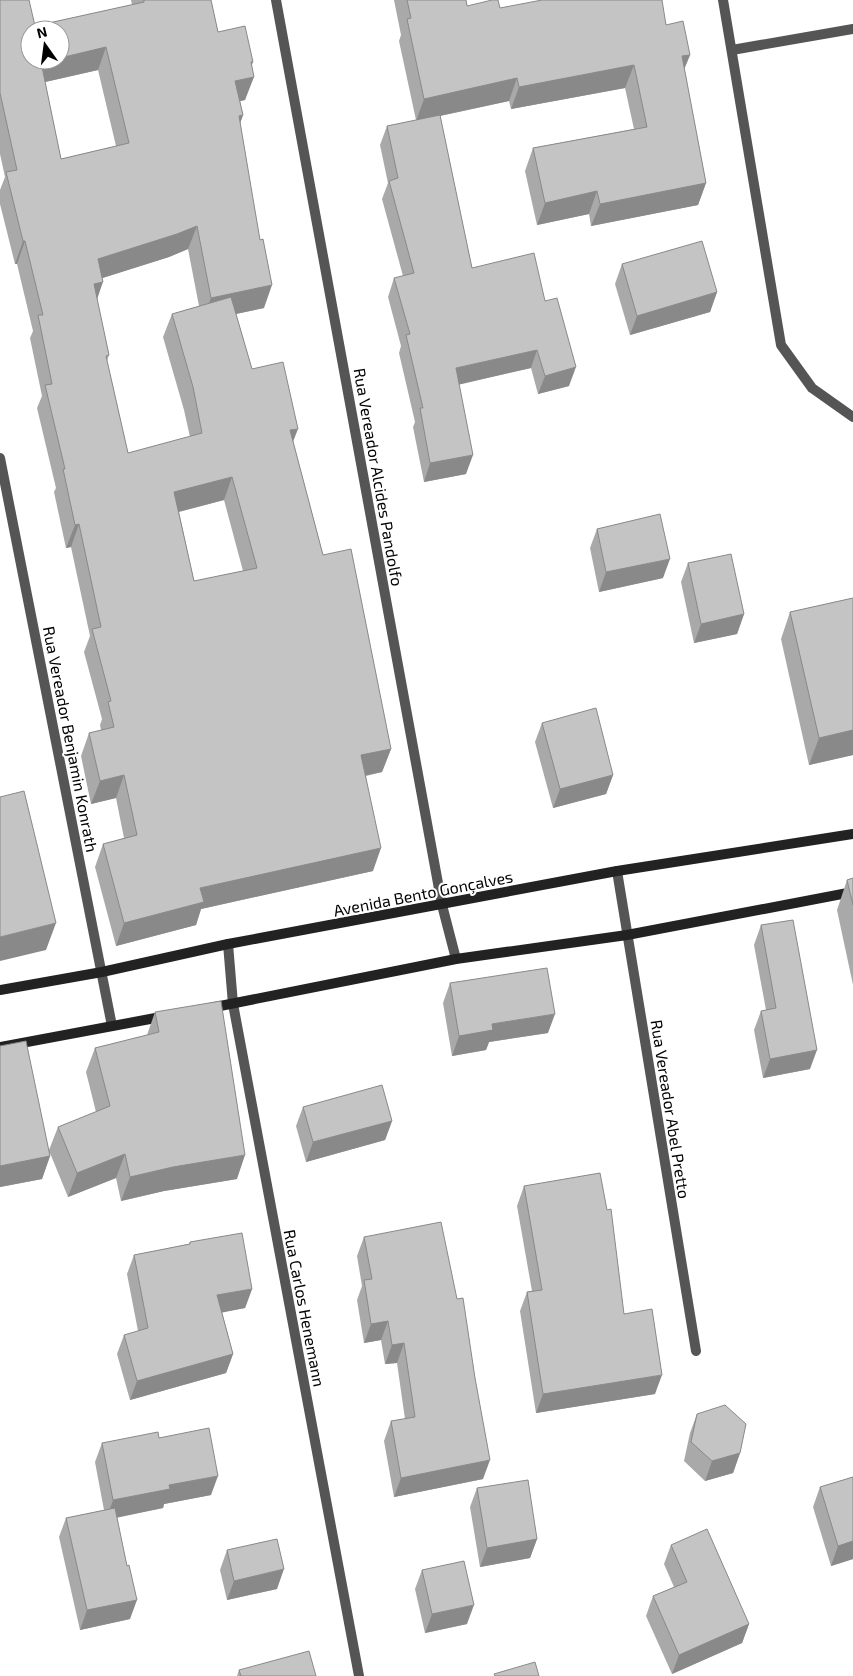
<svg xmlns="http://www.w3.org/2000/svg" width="853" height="1676" font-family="'Exo 2',sans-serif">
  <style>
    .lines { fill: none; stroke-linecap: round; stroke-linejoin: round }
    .minor { stroke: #555; stroke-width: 10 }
    .secondary { stroke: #222; stroke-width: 10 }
    .wall { fill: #a9a9a9; fill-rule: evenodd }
    .shaded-wall { fill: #898989 }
    .building { fill: #c4c4c4; stroke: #898989; fill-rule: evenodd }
    .labels { text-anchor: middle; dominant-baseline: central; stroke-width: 4; stroke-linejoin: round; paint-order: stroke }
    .street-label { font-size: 16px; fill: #000; stroke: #fff }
  </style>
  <rect width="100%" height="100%" fill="#fff"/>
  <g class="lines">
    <g class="minor">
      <path d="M276 0 442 905 456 959"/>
      <path d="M723 0 781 345 812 388 853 417"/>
      <path d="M732 50 853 29"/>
      <path d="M0 458 112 1026"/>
      <path d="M617 871 696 1351"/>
      <path d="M228 944 233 1004 359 1676"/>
    </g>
    <g class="secondary">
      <path d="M0 990 102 972 228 944 617 871 853 834"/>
      <path d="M210 1008 456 959 627 935 853 892"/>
      <path d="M0 1047 166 1016"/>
    </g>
  </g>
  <g class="wall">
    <path d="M0 0 35 26 132 5 131 0H211L218 32 252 66 245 100 240 101 243 115 240 123 264 308 236 314 252 369 293 441 323 555 391 749 382 772 366 776 373 871 201 909 196 925 116 946 95 867 103 844 124 838 116 798 91 804 81 756 89 733 101 730 100 725 102 719 84 652 90 636 71 547 66 548 54 492 56 488 37 408 42 396 30 338 33 331 17 264H15L0 204V190L5 177 0 154ZM98 70 116 146 61 159 45 82ZM188 249 199 306 172 314 163 337 184 410 190 437 128 453 107 361 109 355 97 300 102 278 169 257ZM224 500 243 571 194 581 179 512Z"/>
    <path d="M394 0H466L467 6 500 8 666 25 690 55 684 69 706 183 698 205 591 226 589 214 537 225 525 171 533 148 634 129 625 88 511 109 509 101 440 116 472 268 545 301 569 386 538 394 531 368 459 384 466 474 424 482 413 427 415 422 399 353 401 346 388 297 394 278 403 276 382 199 388 183 380 145 387 126 416 120 399 41 401 35Z"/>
    <path d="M622 264 717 292 710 312 630 335 615 284Z"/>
    <path d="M597 529 663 578 599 592 590 548Z"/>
    <path d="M688 563 744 614 737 634 694 643 681 582Z"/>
    <path d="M853 598V755L809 765 781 639 790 612Z"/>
    <path d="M542 723 613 775 606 794 553 808 535 742Z"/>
    <path d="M853 878V985L837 910 847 880Z"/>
    <path d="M761 925 810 1069 763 1078 754 1030 761 1011 766 1010 754 945Z"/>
    <path d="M450 983 548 1033 489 1042 486 1050 452 1056 443 1003Z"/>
    <path d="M155 1012 237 1179 164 1191 121 1201 116 1178 68 1197 50 1153V1156L42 1179 0 1187V1046L49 1150 58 1127 96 1112 86 1072 95 1048 147 1035Z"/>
    <path d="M303 1107 392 1121 385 1140 306 1162 296 1126Z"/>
    <path d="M524 1186 624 1314 655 1394 536 1413 520 1311 527 1292 532 1291 517 1206Z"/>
    <path d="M364 1237 483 1479 394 1497 384 1441 391 1421 405 1419 397 1363 385 1364 381 1340 364 1343 357 1300 362 1286 357 1256Z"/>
    <path d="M190 1242 252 1289 245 1308 222 1312 233 1354 226 1373 130 1400 117 1354 124 1335 138 1331 127 1274 134 1255 189 1244Z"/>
    <path d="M697 1414 740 1453 733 1473 705 1481 684 1461 690 1433Z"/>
    <path d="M159 1438 211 1495 164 1504 163 1508 117 1517 130 1619 80 1630 59 1537 66 1518 104 1510 95 1462 102 1443Z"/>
    <path d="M853 1477V1559L831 1566 813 1507 820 1487Z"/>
    <path d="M477 1488 537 1539 530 1558 480 1567 470 1507Z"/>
    <path d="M671 1545 749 1624 742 1643 672 1674 646 1616 653 1596 674 1587 664 1564Z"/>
    <path d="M227 1550 277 1589 227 1600 220 1570Z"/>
    <path d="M422 1570 467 1624 425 1633 415 1589Z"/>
    <path d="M239 1670 316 1676H237Z"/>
  </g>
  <g class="shaded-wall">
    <path d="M106 47 98 70 32 85 41 62 51 60H60V58Z"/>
    <path d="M690 55 681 77 682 56Z"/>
    <path d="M251 62H253L247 78 254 77 245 100 227 104 235 81Z"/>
    <path d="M634 65 625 88 511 109 519 87Z"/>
    <path d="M517 78 509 101 416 121 424 99Z"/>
    <path d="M243 115 235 138 239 116Z"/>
    <path d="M706 183 698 205 591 226 600 204Z"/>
    <path d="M597 191 589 214 537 225 545 203Z"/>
    <path d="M197 226 188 249 169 257 90 282 98 259Z"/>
    <path d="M23 241H25L17 264H15Z"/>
    <path d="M103 282 95 305 94 284Z"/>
    <path d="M272 285 264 308 202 321 211 298Z"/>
    <path d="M717 292 710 312 630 335 637 316Z"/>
    <path d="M537 350 531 368 449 387 456 368Z"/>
    <path d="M576 367 569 386 538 394 545 376Z"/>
    <path d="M298 429 289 452 290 430Z"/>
    <path d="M473 455 466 474 424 482 430 463Z"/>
    <path d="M232 477 224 500 166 515 174 492Z"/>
    <path d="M79 524 71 547 66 548 75 525Z"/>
    <path d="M670 559 663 578 599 592 606 572Z"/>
    <path d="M744 614 737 634 694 643 701 624Z"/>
    <path d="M853 730V755L809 765 819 738Z"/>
    <path d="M391 749 382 772 353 778 361 755Z"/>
    <path d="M124 775 116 798 91 804 100 781Z"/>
    <path d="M613 775 606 794 553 808 560 789Z"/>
    <path d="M381 848 373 871 201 909 196 925 116 946 124 923 200 888Z"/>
    <path d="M56 923 46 950 0 961V937Z"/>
    <path d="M555 1014 548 1033 489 1042 486 1050 452 1056 459 1036 492 1024Z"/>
    <path d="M817 1050 810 1069 763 1078 770 1059Z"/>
    <path d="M392 1121 385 1140 306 1162 313 1142Z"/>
    <path d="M125 1154 116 1178 68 1197 77 1173Z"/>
    <path d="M245 1155 237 1179 164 1191 121 1201 130 1177 173 1167Z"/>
    <path d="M50 1156 42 1179 0 1187V1166Z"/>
    <path d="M252 1289 245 1308 210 1315 217 1295Z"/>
    <path d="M388 1321 381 1340 364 1343 371 1324Z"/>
    <path d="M404 1343 397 1363 385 1364 392 1345Z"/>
    <path d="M233 1354 226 1373 130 1400 137 1381Z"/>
    <path d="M662 1375 655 1394 536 1413 543 1394Z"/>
    <path d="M740 1453 733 1473 705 1481 712 1461Z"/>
    <path d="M490 1460 483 1479 394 1497 401 1478Z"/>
    <path d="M218 1476 211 1495 164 1504 163 1508 106 1520 113 1500 169 1485Z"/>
    <path d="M537 1539 530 1558 480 1567 487 1548Z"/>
    <path d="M853 1541V1559L831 1566 838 1546Z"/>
    <path d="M284 1569 277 1589 227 1600 234 1581Z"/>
    <path d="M137 1600 130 1619 80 1630 87 1610Z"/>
    <path d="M474 1605 467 1624 425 1633 432 1614Z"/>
    <path d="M749 1624 742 1643 672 1674 679 1655Z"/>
  </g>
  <g class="building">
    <path d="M0 0H29L35 26 144 2V0H211L218 32 245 26 253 62H251L254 77 235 81 243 115 239 116 260 240 263 239 272 285 211 298 197 226 177 234 98 259 103 282 94 284 109 355 106 356 128 453 202 433 193 387 172 314 231 297 252 369 283 362 298 429 290 430 323 555 351 549 391 749 361 755 381 848 200 888 204 902 124 923 103 844 137 835 124 775 100 781 89 733 114 727 108 702 111 701 92 629 101 627 79 524 75 525 63 469H65L45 385 52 384 38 315H43L25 241H23L6 172 17 170 0 93ZM30 30H60V58L106 47 129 143 61 159 41 62 51 60H30ZM232 477 257 568 194 581 174 492Z"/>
    <path d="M407 0H466L467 6 492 0H498L500 8 542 0H662L666 25 683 21 690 55 682 56 706 183 600 204 597 191 545 203 533 148 647 127 634 65 519 87 517 78 424 99 407 19 411 18Z"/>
    <path d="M440 115 472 268 534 253 545 301 557 298 576 367 545 376 537 350 456 368 473 455 430 463 420 408H423L406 335 410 334 394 278 414 273 389 181 398 178 387 126Z"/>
    <path d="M702 241 717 292 637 316 622 264Z"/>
    <path d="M660 514 670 559 606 572 597 529Z"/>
    <path d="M731 554 744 614 701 624 688 563Z"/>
    <path d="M853 598V730L819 738 790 612Z"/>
    <path d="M596 708 613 775 560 789 542 723Z"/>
    <path d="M24 791 56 923 0 937V797Z"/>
    <path d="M853 878V905L847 880Z"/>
    <path d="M793 920 817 1050 770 1059 761 1011 776 1008 761 925Z"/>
    <path d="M547 968 555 1014 492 1024 493 1030 459 1036 450 983Z"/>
    <path d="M221 1001 245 1155 173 1167 130 1177 125 1154 77 1173 58 1127 110 1106 95 1048 159 1032 155 1012Z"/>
    <path d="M26 1041 50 1156 0 1166V1046Z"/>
    <path d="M382 1085 392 1121 313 1142 303 1107Z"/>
    <path d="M600 1173 607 1210 611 1209 624 1314 652 1309 662 1375 543 1394 527 1292 542 1290 524 1186Z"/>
    <path d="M441 1222 457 1299 463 1298 475 1378 490 1460 401 1478 391 1421 415 1417 404 1343 392 1345 388 1321 371 1324 364 1280 372 1279 364 1237Z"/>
    <path d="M242 1233 252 1289 217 1295 233 1354 137 1381 124 1335 148 1328 134 1255 190 1244V1242Z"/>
    <path d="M725 1405 746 1424 740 1453 712 1461 691 1442 697 1414Z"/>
    <path d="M209 1428 218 1476 169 1485 170 1489 113 1500 102 1443 158 1432 159 1438Z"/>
    <path d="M853 1477V1541L838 1546 820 1487Z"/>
    <path d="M528 1480 537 1539 487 1548 477 1488Z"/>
    <path d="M115 1508 127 1566 129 1565 137 1600 87 1610 66 1518Z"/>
    <path d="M707 1529 749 1624 679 1655 653 1596 687 1582 671 1545Z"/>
    <path d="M277 1539 284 1569 234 1581 227 1550Z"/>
    <path d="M464 1561 474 1605 432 1614 422 1570Z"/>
    <path d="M309 1651 316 1676H241L239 1670Z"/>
    <path d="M535 1662 539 1676H495L494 1674Z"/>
  </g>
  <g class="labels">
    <g class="street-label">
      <text transform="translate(379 477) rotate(80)">Rua Vereador Alcides Pandolfo</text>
      <text transform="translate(71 739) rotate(79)">Rua Vereador Benjamin Konrath</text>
      <text transform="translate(423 893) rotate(-11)">Avenida Bento Gonçalves</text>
      <text transform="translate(671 1109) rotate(81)">Rua Vereador Abel Pretto</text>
      <text transform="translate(305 1308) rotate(79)">Rua Carlos Henemann</text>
    </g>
  </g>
  <g transform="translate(45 45) rotate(346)"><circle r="24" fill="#ffffff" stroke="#999999"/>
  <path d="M0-4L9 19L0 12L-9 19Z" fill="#000000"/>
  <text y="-8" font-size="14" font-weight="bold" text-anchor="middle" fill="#000000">N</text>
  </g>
</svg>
